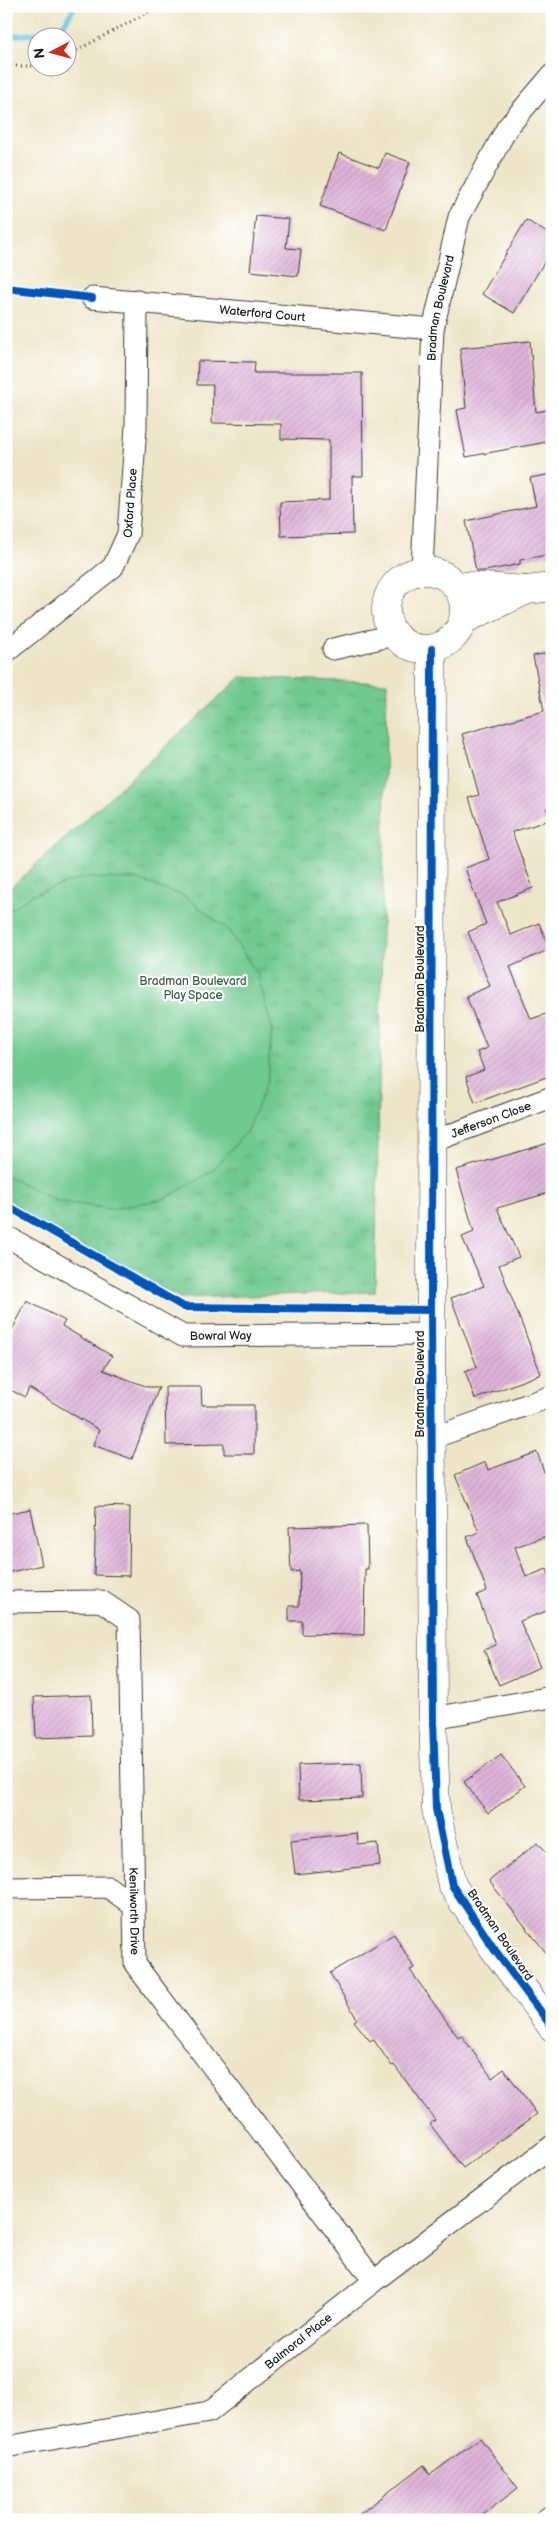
<svg xmlns="http://www.w3.org/2000/svg" width="558" height="2526" font-family="'Balsamiq Sans',sans-serif">
  <style>
    .grass { fill: url(#grass-tufts); stroke: #467256 }
    .pitch { fill: #70c98f; stroke: #467256 }
    .lines { fill: none; stroke-linecap: round; stroke-linejoin: round }
    .stream { stroke: #63c2e1; stroke-width: 5.5 }
    .building { fill: url(#building-hatch) }
    .minor-casing { stroke: #3c3a36; stroke-width: 23 }
    .tertiary-casing { stroke: #3c3a36; stroke-width: 29 }
    .path { stroke: #3c3a36; stroke-width: 3; stroke-dasharray: 1 4; stroke-linecap: butt }
    .minor { stroke: #fff; stroke-width: 21 }
    .tertiary { stroke: #fff; stroke-width: 28 }
    .cycleway-casing { stroke: #fff; stroke-width: 11 }
    .cycleway { stroke: #0057b8; stroke-width: 8 }
    .labels { text-anchor: middle; dominant-baseline: central; stroke-width: 4.5; stroke-linejoin: round; paint-order: stroke }
    .street-label { font-size: 12px; fill: #1c1c1c; stroke: #fff }
    .park-label { font-size: 12px; fill: #3e614a; stroke: #fff }
  </style>
  <defs>
    <pattern id="grass-tufts" width="24" height="20" patternUnits="userSpaceOnUse" patternTransform="scale(1.25)"><rect width="24" height="20" fill="#70c98f"/><path d="M3 7l-1-3M5 7V3M7 7l1-3M15 17l-1-3M17 17v-4M19 17l1-3" fill="none" stroke="#60ac7b"/></pattern>
    <pattern id="building-hatch" width="6" height="6" patternUnits="userSpaceOnUse" patternTransform="scale(1.25)"><rect width="6" height="6" fill="#deb4d9"/><path d="M-1 1l2-2M0 6l6-6M5 7l2-2" fill="none" stroke="#be9aba"/></pattern>
  </defs>
  <rect width="100%" height="100%" fill="#fff"/>
  <filter id="ink" filterUnits="userSpaceOnUse"><feTurbulence type="fractalNoise" baseFrequency=".02" numOctaves="2"/><feDisplacementMap in="SourceGraphic" scale="10" xChannelSelector="R" yChannelSelector="G"/><feConvolveMatrix kernelMatrix="1 2 1 2 8 2 1 2 1" color-interpolation-filters="sRGB"/></filter>
  <filter id="wash" filterUnits="userSpaceOnUse"><feTurbulence type="fractalNoise" baseFrequency=".0096" numOctaves="4" result="noise"/><feDisplacementMap in="SourceGraphic" scale="20" xChannelSelector="R" yChannelSelector="G"/><feGaussianBlur stdDeviation="1.12" result="paint"/><feColorMatrix in="noise" values="0 0 0 0 0 0 0 0 0 0 0 0 0 0 0 0 0 1.4 0 .05"/><feComposite in="paint" operator="in"/></filter>
  <g filter="url(#wash)">
    <rect width="100%" height="100%" fill="#eee5c8"/>
    <path class="grass" d="M241 677 387 683 375 1292 180 1298 6 1206V892Z"/>
    <path class="pitch" d="M82 878 136 879 186 897 229 931 258 976 272 1028 267 1082 246 1132 211 1172 164 1199 111 1209 56 1201 6 1175V913L31 895Z"/>
    <g class="lines">
      <path class="stream" d="M6 36 59 32 75 6"/>
    </g>
    <g id="blocks">
      <g class="building">
        <path d="M339 153 379 168 385 153 410 162 386 230 320 206Z"/>
        <path d="M256 216 289 219 286 248 301 249 298 276 250 271Z"/>
        <path d="M526 220 552 236V249L514 313 482 294Z"/>
        <path d="M530 341 536 412 552 409V441L466 457 457 410 466 408 460 348Z"/>
        <path d="M198 361 255 362 254 373H362L363 476H352L353 534 281 536 280 502 329 500V440L281 439V424L212 423 213 385H197Z"/>
        <path d="M552 474V554L520 560V564L485 571H476L466 521 536 506 530 478Z"/>
        <path d="M552 652V808H546L550 820 512 832 533 888 497 902 511 935 539 923 550 949 510 967 531 1019 552 1012V1075L475 1103 466 1077 484 1070 477 1052 487 1048 466 996 490 986 468 932 486 924 465 868 489 859 469 798 479 795 462 734 544 711 533 656Z"/>
        <path d="M552 1142V1192L497 1208 519 1257 499 1265 541 1374 475 1399 465 1371 477 1367 451 1298 484 1286 462 1237 474 1232 456 1170Z"/>
        <path d="M27 1301 65 1321 62 1326 112 1356 103 1370 148 1387H159L132 1459 93 1445 99 1430 29 1388 25 1397 6 1388V1342Z"/>
        <path d="M165 1387H201L202 1405H254V1454H224V1444L166 1445Z"/>
        <path d="M537 1452 552 1494V1534L515 1547 526 1577 547 1569 552 1582V1609L520 1621 540 1667 499 1685 484 1650 496 1645 477 1595 487 1591 467 1537 479 1532 455 1475 485 1462 488 1470Z"/>
        <path d="M96 1506 130 1507 129 1576 94 1575Z"/>
        <path d="M30 1509 42 1565 6 1573V1514Z"/>
        <path d="M367 1525 368 1569H365L364 1635 302 1634V1621H289V1606H299L300 1571 291 1572 289 1527Z"/>
        <path d="M91 1695 92 1736 36 1738 34 1697Z"/>
        <path d="M501 1755 525 1786 488 1813 464 1782Z"/>
        <path d="M361 1763 362 1798 299 1800 298 1765Z"/>
        <path d="M357 1833 358 1845 378 1843 380 1865 295 1874 291 1840Z"/>
        <path d="M538 1842 552 1859V1960L489 1881Z"/>
        <path d="M394 1934 414 1968 410 1970 458 2037 461 2035 492 2078 504 2069 537 2114 463 2168 430 2124 435 2120 394 2065 392 2066 373 2039 370 2041 354 2021 357 2019 330 1973Z"/>
        <path d="M480 2438 518 2488 476 2520H352L424 2465 430 2475Z"/>
      </g>
    </g>
  </g>
  <g filter="url(#ink)">
    <use href="#blocks" fill-opacity="0" stroke="#3c3a36" stroke-width="1"/>
    <g class="lines">
      <defs>
        <g id="minor">
          <path id="s1" d="M92 298 433 329"/>
          <path id="s2" d="M422 571 433 329 459 217 507 128 552 75"/>
          <path d="M333 649 394 635"/>
          <path id="s3" d="M6 652 113 567 128 534 136 427 137 301"/>
          <path id="s4" d="M431 1142 552 1097"/>
          <path id="s5" d="M6 1236 183 1336 431 1334"/>
          <path d="M432 1438 552 1396"/>
          <path id="s6" d="M6 1602 101 1601 129 1620 135 1964 374 2281"/>
          <path d="M433 1718 552 1697"/>
          <path d="M6 1888 108 1887 134 1906"/>
          <path id="s7" d="M6 2447 209 2412 374 2281 552 2146"/>
          <path d="M545 2520 552 2515"/>
        </g>
        <g id="tertiary">
          <circle cx="425" cy="610" r="39"/>
          <path d="M455 585 525 590"/>
          <path d="M463 620 527 590 552 587"/>
          <path d="M432 649 431 1310 433 1718 436 1809 452 1885 494 1949 552 2027"/>
        </g>
      </defs>
      <use href="#minor" class="minor-casing"/>
      <use href="#tertiary" class="tertiary-casing"/>
      <g class="path">
        <path d="M68 55 160 6"/>
        <path d="M6 66H38"/>
      </g>
      <use href="#minor" class="minor"/>
      <use href="#tertiary" class="tertiary"/>
      <defs>
        <g id="cycleway">
          <path d="M6 288 92 298"/>
          <path d="M432 649 431 1310 433 1718 436 1809 452 1885 494 1949 552 2027"/>
          <path d="M6 1205 184 1307 431 1310"/>
        </g>
      </defs>
      <use href="#cycleway" class="cycleway-casing"/>
      <use href="#cycleway" class="cycleway"/>
    </g>
  </g>
  <g class="labels">
    <g class="street-label">
      <text stroke="none"><textPath href="#s2" startOffset="264">Bradman Boulevard</textPath></text>
      <text stroke="none"><textPath href="#s1" startOffset="171">Waterford Court</textPath></text>
      <text stroke="none"><textPath href="#s3" startOffset="204">Oxford Place</textPath></text>
      <text transform="translate(420 979) rotate(-90)">Bradman Boulevard</text>
      <text stroke="none"><textPath href="#s4" startOffset="64">Jefferson Close</textPath></text>
      <text stroke="none"><textPath href="#s5" startOffset="241">Bowral Way</textPath></text>
      <text transform="translate(420 1384) rotate(-90)">Bradman Boulevard</text>
      <text stroke="none"><textPath href="#s6" startOffset="420">Kenilworth Drive</textPath></text>
      <text transform="translate(500 1935) rotate(56)">Bradman Boulevard</text>
      <text stroke="none"><textPath href="#s7" startOffset="320">Balmoral Place</textPath></text>
    </g>
    <g class="park-label">
      <text x="193" y="981">Bradman Boulevard<tspan x="193" dy="14">Play Space</tspan></text>
    </g>
  </g>
  <rect width="558" height="2526" fill="none" stroke="#fff" stroke-width="25"/>
  <g transform="translate(52 52) rotate(264)"><circle r="24" fill="#ffffff" stroke="#a4a4a4"/>
  <path d="M0-4L9 19L0 12L-9 19Z" fill="#c8321e"/>
  <text y="-8" font-size="14" font-weight="bold" text-anchor="middle" fill="#1c1c1c">N</text>
  </g>
</svg>
